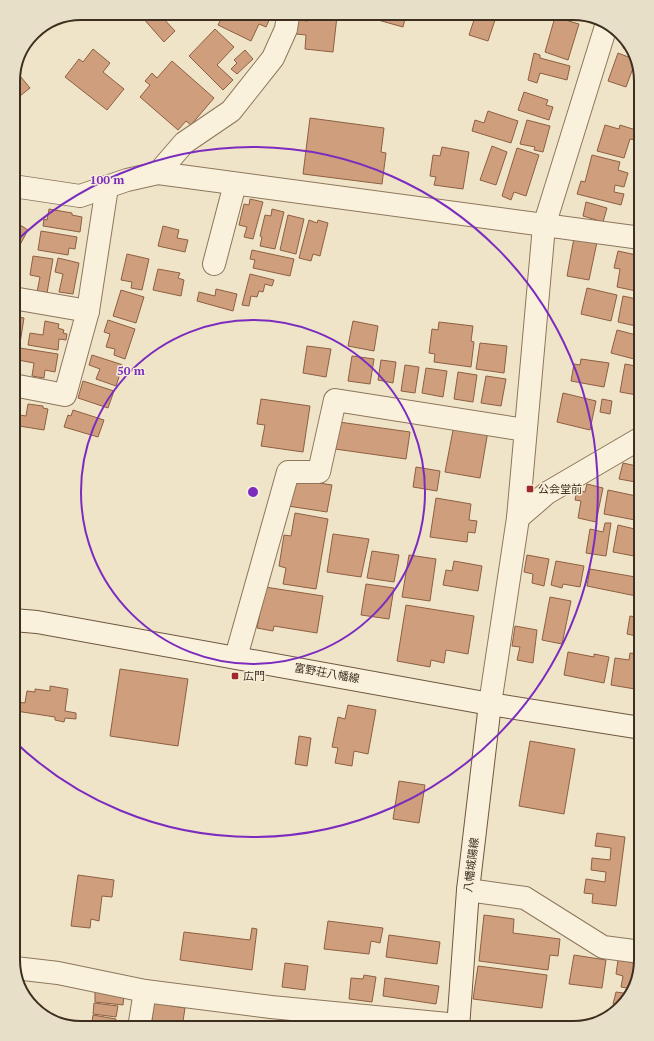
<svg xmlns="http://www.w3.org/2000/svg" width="654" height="1041" font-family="'PT Serif','Noto Sans JP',serif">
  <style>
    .building { fill: #cf9f7d; stroke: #8d5f41 }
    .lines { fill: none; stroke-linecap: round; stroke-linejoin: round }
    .minor-casing { stroke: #8d765c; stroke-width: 24 }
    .secondary-casing { stroke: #6f573f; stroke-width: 24 }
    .minor { stroke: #faf1dc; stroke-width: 22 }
    .secondary { stroke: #faf1dc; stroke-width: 22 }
    .ring { fill: none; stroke: #7b2cbf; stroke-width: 2 }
    .poi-dot { fill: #9e2a2b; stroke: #f7eed8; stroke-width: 1.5 }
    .labels { text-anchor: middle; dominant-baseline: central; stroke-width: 3; stroke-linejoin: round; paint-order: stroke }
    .poi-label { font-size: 11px; fill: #3d2e20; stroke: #f7eed8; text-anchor: start }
    .street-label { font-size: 11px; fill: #3d2e20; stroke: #f7eed8 }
    .rim { fill: none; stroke: #3d2e20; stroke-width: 2 }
    .centre { fill: #7b2cbf; stroke: #f7eed8; stroke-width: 2 }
    .ring-label { font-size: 12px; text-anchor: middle; font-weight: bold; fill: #7b2cbf; stroke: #f7eed8; stroke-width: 3; stroke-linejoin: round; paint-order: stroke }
  </style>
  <rect width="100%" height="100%" fill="#f0e4c8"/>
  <g class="building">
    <path d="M476 14H497L488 41 469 35Z"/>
    <path d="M379 15H406L403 27 378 20Z"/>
    <path d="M271 16 266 27 259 24 251 41 218 25 222 17Z"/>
    <path d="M308 16H337L333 52 305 49 306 35 296 34 298 20 308 21Z"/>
    <path d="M142 17H162L175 31 164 42Z"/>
    <path d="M555 17 579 24 568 60 545 52Z"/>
    <path d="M215 29 234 47 217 65 233 80 223 90 189 56Z"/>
    <path d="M625 41 634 51V52L623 48Z"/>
    <path d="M93 49 110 63 103 72 124 89 107 110 65 77 79 59 83 62Z"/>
    <path d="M245 50 253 59 237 74 231 69 237 63 234 60Z"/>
    <path d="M534 53 540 55V58L570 66 567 80 540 73 537 83 528 80Z"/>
    <path d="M618 53 636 60 626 87 608 81Z"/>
    <path d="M172 61 214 98 191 125 186 121 178 130 140 97 150 85 145 81 152 73 157 78Z"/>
    <path d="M16 71 30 88 20 96 16 91 13 93V77Z"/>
    <path d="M639 72 641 81V92L634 89Z"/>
    <path d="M524 92 548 100 546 105 553 107 549 120 518 110Z"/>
    <path d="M488 111 518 121 511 143 472 131 475 120 484 123Z"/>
    <path d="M310 118 384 128 381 152 386 153 382 184 303 174Z"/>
    <path d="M527 120 550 126 543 152 534 150 535 147 520 144Z"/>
    <path d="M605 125 619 129 620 125 639 131 636 140 630 139 624 158 597 151Z"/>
    <path d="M492 146 507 152 496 185 480 180Z"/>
    <path d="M442 147 469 152 463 189 434 185 436 177 430 176 433 155 440 156Z"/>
    <path d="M517 148 539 155 526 196 514 192 511 200 502 196Z"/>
    <path d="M592 155 620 162 618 170 628 173 624 187 615 185 614 192 624 194 621 205 577 194 581 181 585 182Z"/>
    <path d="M641 179V211L635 210 639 192 635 191 637 183 640 184Z"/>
    <path d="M250 199 263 202 253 239 244 237 247 227 239 225 244 204 249 205Z"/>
    <path d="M586 202 607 208 603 222 583 216Z"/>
    <path d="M49 209 72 213V215L82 217 80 232 43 226 44 219 47 220Z"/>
    <path d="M272 209 284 212 275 249 260 246 262 237 260 236 265 215 271 216Z"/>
    <path d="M13 215 20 219 17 223 28 230 15 254 13 253Z"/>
    <path d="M288 215 304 219 296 254 280 250Z"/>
    <path d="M309 220 317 223 318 220 328 223 320 256 313 254 311 261 299 258Z"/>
    <path d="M163 226 179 230 177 238 188 240 185 252 158 246Z"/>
    <path d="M41 231 77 237 75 249 69 248 68 255 38 250Z"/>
    <path d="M574 238 597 242 589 280 567 276Z"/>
    <path d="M252 250 294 259 290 276 253 268 255 260 250 259Z"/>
    <path d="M618 251 641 256V292L617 287 620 269 614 268Z"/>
    <path d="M127 254 149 259 142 290 131 288 132 282 121 280Z"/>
    <path d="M33 256 53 259 47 293 37 292 40 277 30 275Z"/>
    <path d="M58 258 79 263 73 294 59 292 63 274 55 272Z"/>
    <path d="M13 264 18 266 13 285Z"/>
    <path d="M158 269 180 273 178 278 184 280 181 296 153 290Z"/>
    <path d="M250 274 274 280 272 286 265 284 263 292 259 291 257 297 251 296 249 306 242 305Z"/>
    <path d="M587 288 617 295 611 321 581 314Z"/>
    <path d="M216 289 237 294 233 311 197 301 199 292 215 296Z"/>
    <path d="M121 290 144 297 136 323 113 316Z"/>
    <path d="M623 296 641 300 640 327 618 322Z"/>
    <path d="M13 316 24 318 20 343 13 342Z"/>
    <path d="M108 320 135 329 125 359 114 355 115 349 106 347 110 334 104 332Z"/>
    <path d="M45 321 59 324 58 328 64 330 63 333 67 334 66 340 59 339 58 350 28 345 30 333 43 335Z"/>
    <path d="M353 321 378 326 374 351 348 346Z"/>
    <path d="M439 322 473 326 471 341 474 342 471 367 434 362 435 354 429 353 432 329 438 330Z"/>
    <path d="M617 330 640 336 634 359 611 353Z"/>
    <path d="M480 343 507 346 504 373 476 369Z"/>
    <path d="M307 346 331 349 326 377 303 373Z"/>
    <path d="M20 348 58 354 55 372 45 370 44 378 32 376 34 363 18 360Z"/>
    <path d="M92 355 123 365 116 386 96 379 100 369 89 365Z"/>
    <path d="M352 356 374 359 370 384 348 381Z"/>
    <path d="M581 359 609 363 604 387 571 381 574 364 580 365Z"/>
    <path d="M381 360 396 362 393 383 378 380Z"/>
    <path d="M625 364 641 367 637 395 620 392Z"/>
    <path d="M405 365 419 367 415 393 401 391Z"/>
    <path d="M426 368 447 371 443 397 422 393Z"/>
    <path d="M458 372 477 375 473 402 454 399Z"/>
    <path d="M486 376 506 379 501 406 481 403Z"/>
    <path d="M83 381 114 391 108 408 78 398Z"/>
    <path d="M563 393 596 401 590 430 557 422Z"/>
    <path d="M261 399 310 406 303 452 261 446 265 425 257 424Z"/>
    <path d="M602 399 612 401 610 414 600 412Z"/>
    <path d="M28 404 43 406V408L48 409 44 430 13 425V414L26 416Z"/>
    <path d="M73 410 104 420 98 437 64 427 68 415 71 416Z"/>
    <path d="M339 422 410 432 406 459 335 449Z"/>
    <path d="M454 425 488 431 480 478 445 472Z"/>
    <path d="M623 463 641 467V483L619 479Z"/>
    <path d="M416 467 440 471 437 491 413 487Z"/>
    <path d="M295 479 332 485 327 512 288 506 289 502H291Z"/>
    <path d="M587 484 603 488 596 522 578 518 581 501 575 500 577 490 585 492Z"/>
    <path d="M608 490 641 497 640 521 604 514Z"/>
    <path d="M436 498 471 504 469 520 477 521 475 533 468 532 467 542 430 537Z"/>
    <path d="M295 513 328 519 316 589 283 584 286 568 279 566 284 535 291 536Z"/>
    <path d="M605 523H611L606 556 586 553 590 529 603 532Z"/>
    <path d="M618 525 639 530 634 556 613 552Z"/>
    <path d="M333 534 369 539 361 577 327 572Z"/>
    <path d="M372 551 399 555 394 582 367 578Z"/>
    <path d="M409 555 436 559 430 601 402 597Z"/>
    <path d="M527 555 549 559 544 586 532 583 533 574 524 572Z"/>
    <path d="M454 561 482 566 478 591 443 585 446 570 452 571Z"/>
    <path d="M556 561 584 566 580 587 563 584 562 588 551 585Z"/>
    <path d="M590 569 641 578V597L587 586Z"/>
    <path d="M366 584 394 588 389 619 361 615Z"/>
    <path d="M265 587 323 596 317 633 274 626 273 631 257 628Z"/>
    <path d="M550 597 571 601 562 644 542 640Z"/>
    <path d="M406 605 474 616 468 654 446 650 444 663 431 660 430 667 397 661Z"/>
    <path d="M630 616 641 618V637L627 634Z"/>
    <path d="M515 626 537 630 533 663 517 660 520 647 512 646Z"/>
    <path d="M568 652 594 657V654L609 657 604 683 564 675Z"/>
    <path d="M630 653 638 654 637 662 641 663V690L611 685 615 658 629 660Z"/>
    <path d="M120 669 188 679 178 746 110 736Z"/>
    <path d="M50 686 68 689 65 711 76 713V719L65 718 64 722 55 720V717L16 711 13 729V705L17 706V702L25 703 27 691 35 692V689L50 691Z"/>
    <path d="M348 705 376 710 368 754 354 751 352 766 335 763 338 748 332 747 338 717 345 719Z"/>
    <path d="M299 736 311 738 307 766 295 764Z"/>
    <path d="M530 741 575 749 564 814 519 806Z"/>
    <path d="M399 781 425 785 419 823 393 819Z"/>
    <path d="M597 833 625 837 616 906 592 903 593 894 584 893 586 879 605 882 606 872 591 870 592 858 610 860 611 848 595 846Z"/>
    <path d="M78 875 114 880 112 897 102 896 99 921 91 919 90 928 71 926Z"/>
    <path d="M484 915 514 919 513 933 560 939 558 956 550 955 548 970 479 961Z"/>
    <path d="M328 921 383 928 380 943 371 941 369 954 324 949Z"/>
    <path d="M252 928 257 929 252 970 180 960 184 932 250 940Z"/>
    <path d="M389 935 440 942 437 964 386 957Z"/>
    <path d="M574 955 606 960 602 988 569 984Z"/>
    <path d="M618 960 640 964 632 989 621 987 623 976 616 974Z"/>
    <path d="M285 963 308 966 305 990 282 987Z"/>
    <path d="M478 966 547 975 542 1008 473 999Z"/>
    <path d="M364 975 376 977 372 1002 349 999 351 978 363 979Z"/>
    <path d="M385 978 439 986 436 1004 383 996Z"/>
    <path d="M95 992 124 996 123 1005 95 1002Z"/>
    <path d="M616 992 631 994 630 997 619 1006 613 1004Z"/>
    <path d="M94 1003 118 1006 116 1017 93 1014Z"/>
    <path d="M154 1003 185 1008 182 1028H151Z"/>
    <path d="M93 1015 116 1019 115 1028H91Z"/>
  </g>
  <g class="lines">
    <defs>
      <g id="minor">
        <path d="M158 173 184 143 231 111 273 58 286 29 288 16"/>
        <path d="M13 186 80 196 127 180 158 173 641 238"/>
        <path d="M214 264 235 184"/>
        <path d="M13 298 88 311"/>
        <path d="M13 385 65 395 88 311 107 187"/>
        <path d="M518 518 547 493 641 438"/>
        <path d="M236 657 288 472H319L335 400 525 430"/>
        <path d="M490 704 518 518 544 226 607 23"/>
        <path d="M468 890 525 898 603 947 641 952"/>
        <path d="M15 968 58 973 145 991 271 1007 458 1025"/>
        <path d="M139 1028 145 991"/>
      </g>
      <g id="secondary">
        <path d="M13 620 37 622 490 704 641 728"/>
        <path d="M458 1028 468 890 490 704"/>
      </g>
    </defs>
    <use href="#minor" class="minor-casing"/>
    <use href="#secondary" class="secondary-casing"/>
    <use href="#minor" class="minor"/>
    <use href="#secondary" class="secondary"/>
  </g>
  <g class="ring">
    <circle cx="253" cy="492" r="172"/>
    <path d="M13 244A345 345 0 1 1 13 740"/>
  </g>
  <g class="poi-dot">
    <rect x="526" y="485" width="8" height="8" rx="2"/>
    <rect x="231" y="672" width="8" height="8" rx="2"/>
  </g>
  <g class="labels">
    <g class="poi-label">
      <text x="538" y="489">公会堂前</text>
      <text x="243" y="676">広門</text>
    </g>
    <g class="street-label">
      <text transform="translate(327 673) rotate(10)">富野荘八幡線</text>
      <text transform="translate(471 865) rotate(-83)">八幡城陽線</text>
    </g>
  </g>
  <path d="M0 0H654V1041H0ZM81 20H573A61 61 0 0 1 634 81V960A61 61 0 0 1 573 1021H81A61 61 0 0 1 20 960V81A61 61 0 0 1 81 20Z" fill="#e8dfc9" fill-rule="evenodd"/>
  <path class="rim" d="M81 20H573A61 61 0 0 1 634 81V960A61 61 0 0 1 573 1021H81A61 61 0 0 1 20 960V81A61 61 0 0 1 81 20Z"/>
  <circle cx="253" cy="492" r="6" class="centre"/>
  <g class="ring-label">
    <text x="107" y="184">100 m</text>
    <text x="131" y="375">50 m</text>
  </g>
</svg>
